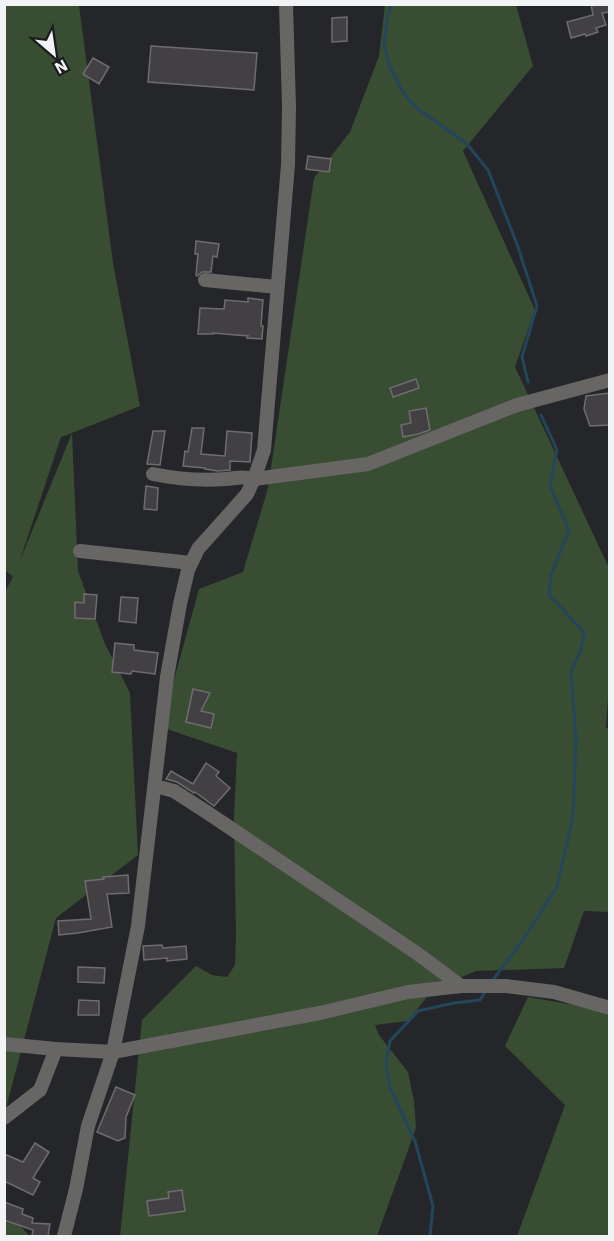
<svg xmlns="http://www.w3.org/2000/svg" width="614" height="1241" font-family="'IBM Plex Sans',sans-serif">
  <style>
    .green { fill: #394d33; fill-rule: evenodd }
    .lines { fill: none; stroke-linecap: round; stroke-linejoin: round }
    .stream { stroke: #24465c; stroke-width: 3 }
    .building { fill: #424043; stroke: #6f6c70; stroke-width: 1.5 }
    .minor { stroke: #686665; stroke-width: 14 }
  </style>
  <rect width="100%" height="100%" fill="#242629"/>
  <g class="green">
    <path d="M5 5H79L113 263 140 406 72 433 78 571 105 644 130 693 138 855 56 918 5 1112 4 593 13 577 4 569ZM72 433 19 563 61 437Z"/>
    <path d="M385 5H516L533 66 463 151 535 310 515 367 609 568 610 667 606 728H610L609 912 584 911 564 968 476 971 433 989 408 1021 375 1025 379 1035 408 1072 414 1101 416 1128 377 1236H120L142 1020 196 966 212 975 227 977 235 965 236 936 234 816 237 753 161 727 199 589 243 572 268 488 314 178 350 132 379 56Z"/>
    <path d="M528 997 609 1011V1236H517L565 1105 505 1046Z"/>
    <path d="M5 1207 29 1236H5Z"/>
  </g>
  <g class="lines">
    <g class="stream">
      <path d="M392 4 388 14 384 43 389 65 401 89 414 106 466 143 488 170 517 244 537 306 522 357 528 382"/>
      <path d="M492 981 520 944 557 887 573 817 576 739 571 672 581 649 584 632 549 595 551 575 569 530 550 486 557 450 541 415"/>
      <path d="M430 1236 433 1206 415 1141 390 1088 386 1063 390 1041 418 1011 454 1003 480 1000 487 989"/>
    </g>
  </g>
  <g class="building">
    <path d="M591 4H609V12L602 13 606 25 596 28 598 32 586 36 585 34 571 38 567 22 593 15Z"/>
    <path d="M347 17V41L332 42V18Z"/>
    <path d="M151 46 257 53 254 90 148 82Z"/>
    <path d="M93 58 109 67 99 84 83 74Z"/>
    <path d="M308 156 331 159 329 172 306 169Z"/>
    <path d="M196 241 219 244 217 257 213 256 211 272H202L197 276 196 275 198 254H195Z"/>
    <path d="M248 298 263 300 261 326H263L262 339 247 338 248 336 213 333V334H198L200 308 224 309 225 300 248 302Z"/>
    <path d="M416 379 419 388 393 397 390 388Z"/>
    <path d="M609 393V425L590 426 584 409 586 396Z"/>
    <path d="M426 408 430 430 418 434 403 437 401 425 411 423 409 411Z"/>
    <path d="M192 428H204L201 454 225 456 227 431 252 433 250 462 230 461V470L218 471 205 469V468L183 466 185 451 188 452Z"/>
    <path d="M153 431H165L160 465 147 464Z"/>
    <path d="M146 486 158 488 157 510 144 509Z"/>
    <path d="M84 594 97 595 95 619 75 618V602L84 603Z"/>
    <path d="M121 597 138 598 136 623 119 621Z"/>
    <path d="M115 643 134 645V650L158 653 155 674 132 671 131 674 112 672Z"/>
    <path d="M193 689 210 693 201 711 214 714 211 728 186 722Z"/>
    <path d="M206 763 219 772 216 776 230 788 214 806 195 792 194 793 177 782 166 779 171 771 193 784Z"/>
    <path d="M128 875 129 893 107 894 112 927 78 933 59 935 58 921 91 919 85 881 104 879 103 877Z"/>
    <path d="M162 945 163 948 186 946 187 959 167 961V958L144 960 143 946Z"/>
    <path d="M78 967 105 968 104 983 78 982Z"/>
    <path d="M79 1000 99 1001V1015H78Z"/>
    <path d="M116 1087 135 1095 126 1117 125 1138 118 1141 97 1132Z"/>
    <path d="M35 1143 49 1152 33 1178 40 1182 33 1195 4 1181V1154L23 1162Z"/>
    <path d="M182 1190 185 1211 149 1216 147 1201 169 1198 168 1192Z"/>
    <path d="M4 1202 23 1209 22 1214 33 1218 32 1223 50 1224 48 1236H32L33 1230 4 1220Z"/>
  </g>
  <g class="lines">
    <g class="minor">
      <path d="M205 280 277 287"/>
      <path d="M153 474C177 479 202 481 226 479 237 478 243 476 254 479L368 464 517 405 610 380"/>
      <path d="M80 551 191 563"/>
      <path d="M163 788 174 791 205 811 418 954 461 986"/>
      <path d="M4 1044 56 1049 113 1052 320 1013 408 992 461 986H506L554 992 610 1008"/>
      <path d="M4 1118 40 1090 56 1049"/>
      <path d="M64 1236 76 1189 88 1126 113 1052 138 926 167 677 180 604 188 570 198 549 247 494 254 479 264 450 288 165 289 107 286 4"/>
    </g>
  </g>
  <rect width="614" height="1241" fill="none" stroke="#f2f3f5" stroke-width="12"/>
  <g transform="translate(54 54) rotate(151)" stroke="#1b1c20" stroke-width="4.5" paint-order="stroke">
  <path d="M0-4.5L10 22L0 15L-10 22Z" fill="#f2f3f5"/>
  <text y="-9" font-size="16" font-weight="bold" text-anchor="middle" fill="#f2f3f5">N</text>
  </g>
</svg>
